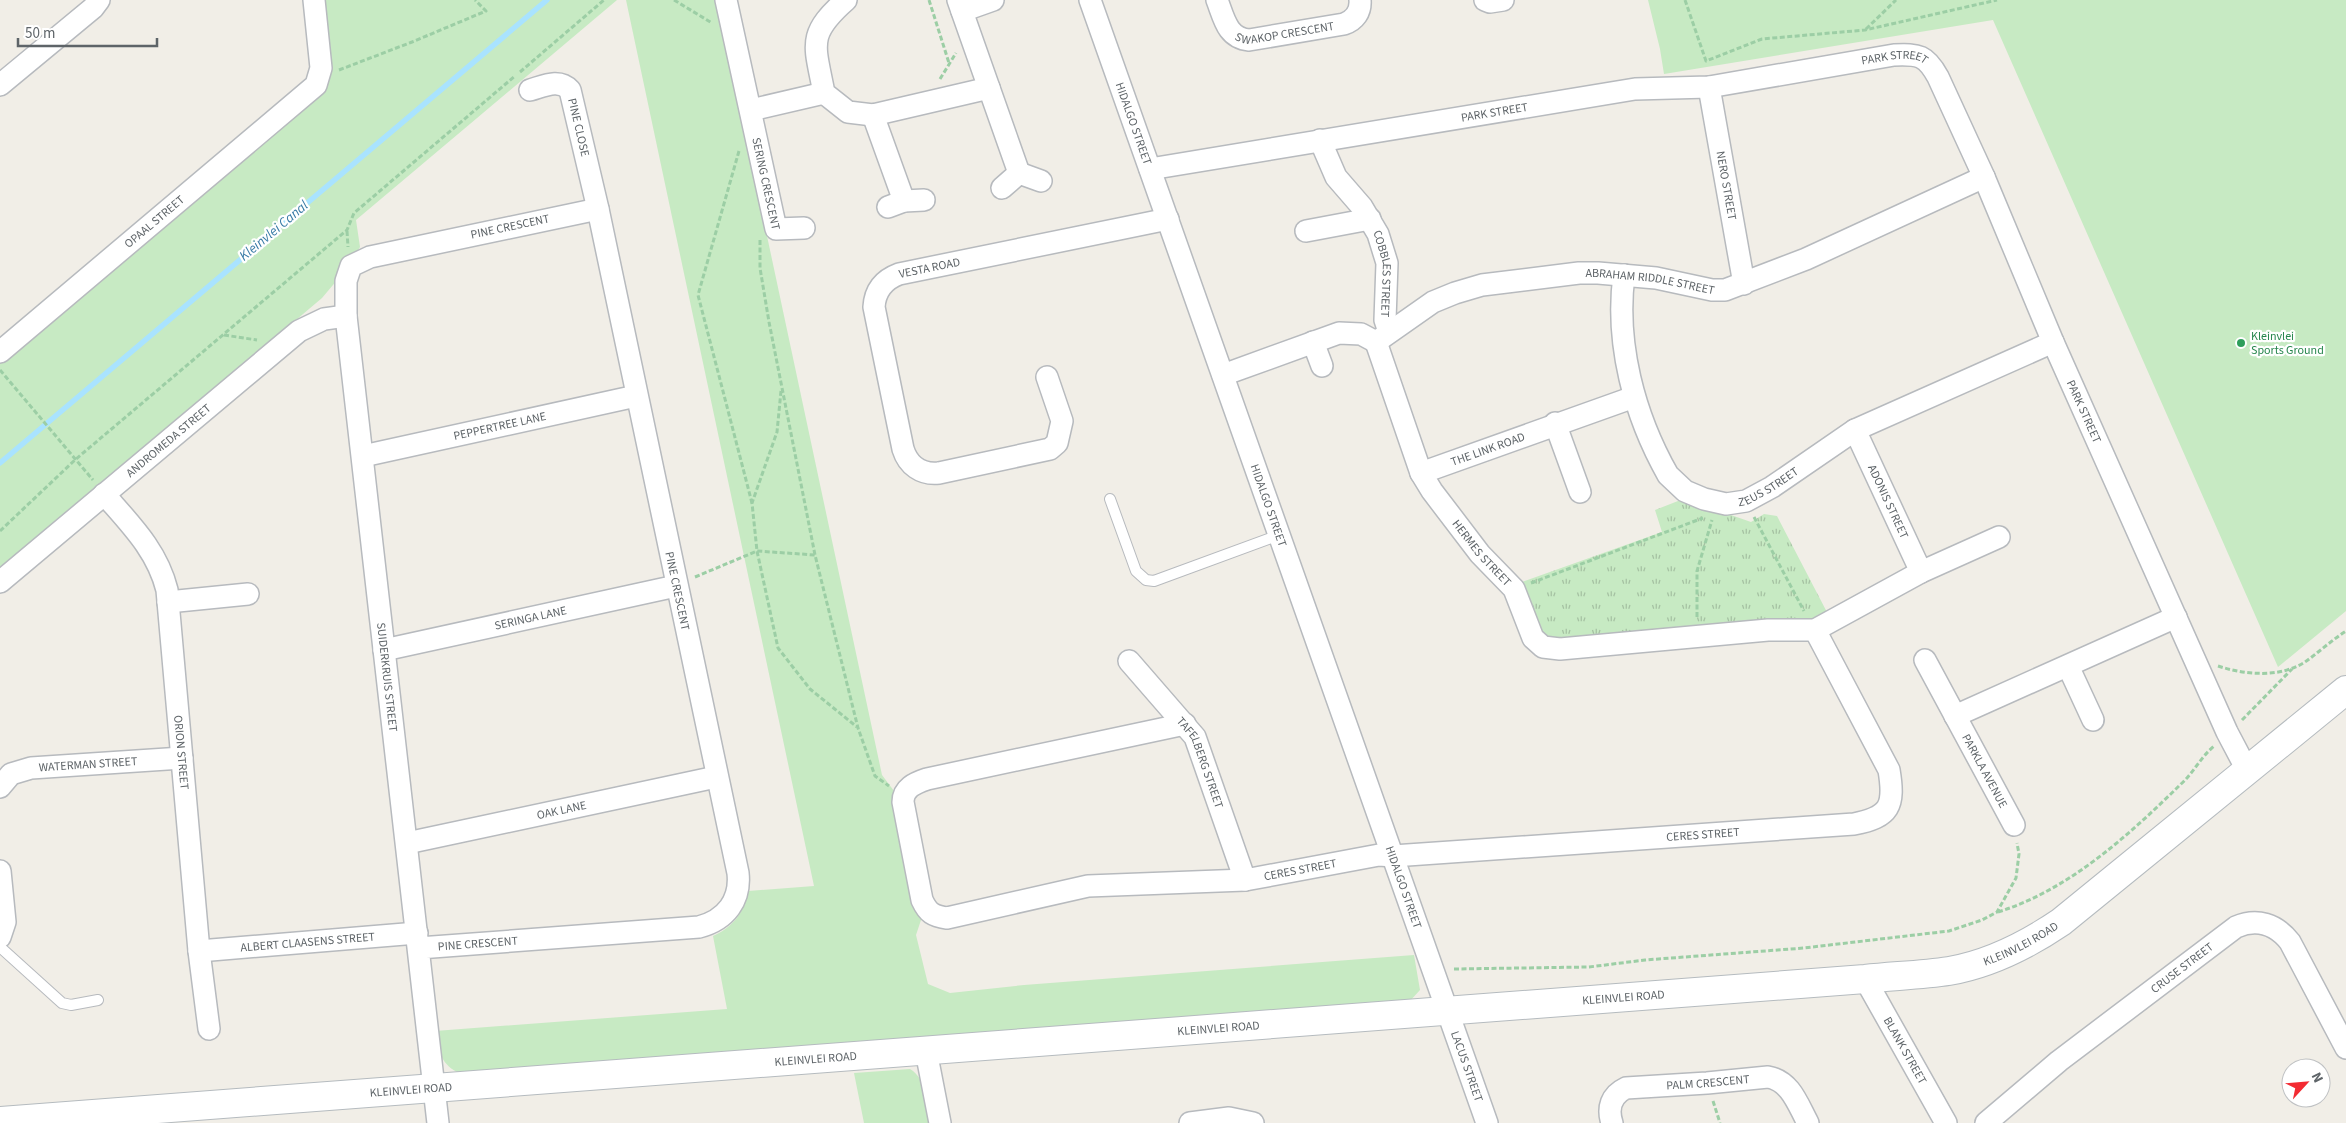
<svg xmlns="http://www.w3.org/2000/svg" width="2346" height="1123" font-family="'Source Sans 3',sans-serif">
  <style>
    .grass { fill: #c7eac3 }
    .park { fill: url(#park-tufts) }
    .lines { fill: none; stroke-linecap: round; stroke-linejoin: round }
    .stream { stroke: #a9e3ff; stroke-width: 5.5 }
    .lane-casing { stroke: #b7babe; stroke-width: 12 }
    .street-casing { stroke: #b7babe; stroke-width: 24 }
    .secondary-casing { stroke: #b5bbbf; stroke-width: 30 }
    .path { stroke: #9ccea5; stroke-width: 3; stroke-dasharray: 5 2.5; stroke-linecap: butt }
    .lane { stroke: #fff; stroke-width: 10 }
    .street { stroke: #fff; stroke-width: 21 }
    .secondary { stroke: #fff; stroke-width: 28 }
    .leisure-dot { fill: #2e9e5b; stroke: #fff; stroke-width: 2 }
    .labels { text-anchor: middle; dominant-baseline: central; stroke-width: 4.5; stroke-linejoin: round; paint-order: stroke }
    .street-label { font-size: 12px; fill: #5e6468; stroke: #fff }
    .leisure-label { font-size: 12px; fill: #27864d; stroke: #fff; text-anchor: start }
    .water-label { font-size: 14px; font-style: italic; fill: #397ba6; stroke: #fff }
  </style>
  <defs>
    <pattern id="park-tufts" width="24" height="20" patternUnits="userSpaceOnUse" patternTransform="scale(1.25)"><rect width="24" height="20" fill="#c7eac3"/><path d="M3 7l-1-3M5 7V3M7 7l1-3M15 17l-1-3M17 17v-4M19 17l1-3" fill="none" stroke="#a5c1a2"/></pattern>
  </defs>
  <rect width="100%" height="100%" fill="#f1eee7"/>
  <g class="grass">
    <path d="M322 0H617L356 220 360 247 349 266 322 298 0 570V363L317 94Z"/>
    <path d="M626 0H721L770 231 767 236 882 775 897 795 922 917 916 935 928 984 950 993 1024 985 1414 955 1420 990 1409 1002 457 1072C440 1063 438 1049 435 1031L727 1009 713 936C733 927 744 913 748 891L814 886Z"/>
    <path d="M1648 0H2346V611L2278 667 1993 20 1664 74 1660 49Z"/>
    <path d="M910 1069C927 1079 928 1105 932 1123H864L854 1073Z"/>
  </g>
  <path class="park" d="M1678 501H1691L1751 522 1764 514 1777 516 1830 618 1559 640 1551 639 1540 632 1519 583 1662 532 1655 510Z"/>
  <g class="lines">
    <path class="stream" d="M0 463 547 0"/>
    <defs>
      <g id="lane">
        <path d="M1110 499 1136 571 1146 580 1154 581 1279 535"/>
        <path d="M0 947 62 1003 71 1005 98 1000"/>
      </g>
      <g id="street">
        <path id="s1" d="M726 0 776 229 804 228"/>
        <path d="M846 0C806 35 815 45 824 93L848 112 873 115 989 88"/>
        <path d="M958 0 1019 173"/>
        <path id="s2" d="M1090 0 1487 1123"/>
        <path id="s3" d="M1217 0C1224 18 1227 38 1249 40L1344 24C1355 20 1361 12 1360 0"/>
        <path d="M1485 0 1490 2 1503 0"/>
        <path d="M962 11 993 0"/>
        <path d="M0 85 93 8 99 0"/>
        <path id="s4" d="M1709 87 1744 284"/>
        <path id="s5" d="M530 90C544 86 559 78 570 90L598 209"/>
        <path d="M751 110 824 93"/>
        <path d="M873 115 904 201"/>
        <path id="s6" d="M1320 140 1336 177 1362 207 1378 234 1387 263 1385 320 1389 332"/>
        <path id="s7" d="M1150 169 1635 89 1709 87 1894 55C1919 54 1926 55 1938 77L1984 177 2053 342 2227 732 2247 770"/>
        <path d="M1002 188 1019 173 1041 181"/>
        <path d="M888 207 904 201 924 200"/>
        <path d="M1306 231 1370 219"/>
        <path id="s8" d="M1624 275C1615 343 1634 415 1668 475L1685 491 1704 499 1726 504 1746 501 1772 487 1855 430 2053 342"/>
        <path d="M1313 342 1322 366"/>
        <path id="s9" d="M1376 342 1421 473 1432 491 1480 554 1514 589 1533 638 1543 647 1560 649 1768 630H1815L1921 572 1999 537"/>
        <path id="s10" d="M1376 342 1433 302 1455 293 1482 285 1579 273H1598L1656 278 1712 290H1725L1806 259 1984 177"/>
        <path id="s11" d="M0 352 316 85 321 68 314 0"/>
        <path d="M1223 375 1339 333 1361 334 1376 342"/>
        <path id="s12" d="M1047 377 1062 421 1057 443 1050 449 939 473C921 475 908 465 903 449L874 307C875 291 883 280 899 274L1168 219"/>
        <path d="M1555 423 1580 492"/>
        <path id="s13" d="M1855 430 1921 572"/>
        <path id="s14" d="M363 456 636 396"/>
        <path id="s15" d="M1421 473 1634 397"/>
        <path id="s16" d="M104 494C130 524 157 550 167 590L199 951 209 1029"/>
        <path id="s17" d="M0 582 299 331 324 319 346 316"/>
        <path d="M168 602 248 594"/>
        <path id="s18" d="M384 650 676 586"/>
        <path id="s19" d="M1925 660 2014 825"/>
        <path id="s20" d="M1129 661 1195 737 1245 880"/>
        <path d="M2068 666 2093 720"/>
        <path d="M1955 716 2176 617"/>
        <path id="s21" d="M1185 724 927 779C915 783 903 788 903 802L922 900C928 913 933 916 947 918L1088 886 1245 880 1379 855 1393 856 1854 824C1890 817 1895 806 1889 770L1815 630"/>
        <path id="s22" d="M0 787 11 774 31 768 182 758"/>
        <path id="s23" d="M407 843 716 777"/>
        <path d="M0 871 5 922 0 937"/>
        <path id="s24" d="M419 948 699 927C726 920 741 900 738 873L598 209 370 257 351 266 346 281V316L438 1123"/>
        <path id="s25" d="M199 951 417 933"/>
        <path id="s26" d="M1865 979 1946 1123"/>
        <path d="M926 1051 940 1123"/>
        <path d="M1190 1123 1229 1118 1253 1123"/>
        <path id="s27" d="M1612 1123C1607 1108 1611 1095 1626 1088L1707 1083 1768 1077C1791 1081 1798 1105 1808 1123"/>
        <path id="s28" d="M1986 1123 2059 1061 2236 927C2257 918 2276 924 2290 942L2346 1048"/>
      </g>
      <g id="secondary">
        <path id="s29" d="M0 1121 1865 979C1893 976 1922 975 1949 971 1990 964 2027 945 2061 922L2346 690"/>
      </g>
    </defs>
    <use href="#lane" class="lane-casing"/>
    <use href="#street" class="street-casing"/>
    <use href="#secondary" class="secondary-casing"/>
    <g class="path">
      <path d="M674 0 712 23"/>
      <path d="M929 0 949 63"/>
      <path d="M1685 0 1706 61 1762 39 1865 30 1997 0"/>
      <path d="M1866 29 1896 0"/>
      <path d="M339 70 412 42 486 11 475 0"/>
      <path d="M520 72 604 0"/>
      <path d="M940 79 956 53"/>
      <path d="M739 151 698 295 752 503"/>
      <path d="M347 231 348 247"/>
      <path d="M760 240V268L769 322 815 555 858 728 875 776 889 786"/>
      <path d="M224 335 257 340"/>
      <path d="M0 370 93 480"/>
      <path d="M781 391 777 432 752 503 757 551 778 648 810 689 857 727"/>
      <path d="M1754 517 1804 611"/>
      <path d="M0 531 76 459 347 230 354 213 515 76"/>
      <path d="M695 577 757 551 815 555"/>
      <path d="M1531 583 1703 518"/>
      <path d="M1697 617V571L1712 520"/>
      <path d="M2218 666C2245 675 2280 678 2305 662 2319 652 2332 640 2346 631"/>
      <path d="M2242 720 2292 669"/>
      <path d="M1998 912C2069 890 2129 835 2181 784 2194 772 2200 758 2214 746"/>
      <path d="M1454 969 1589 967 1645 960 1804 948 1949 931 1982 920 1997 912 2016 878 2019 854 2017 843"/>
      <path d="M1713 1101 1720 1123"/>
    </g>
    <use href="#lane" class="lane"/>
    <use href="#street" class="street"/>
    <use href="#secondary" class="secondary"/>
  </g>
  <circle class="leisure-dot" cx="2241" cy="343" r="5"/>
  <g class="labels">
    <g class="street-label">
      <text stroke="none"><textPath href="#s3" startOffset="91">SWAKOP CRESCENT</textPath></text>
      <text stroke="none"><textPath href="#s7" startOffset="754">PARK STREET</textPath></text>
      <text stroke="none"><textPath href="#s7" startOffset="349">PARK STREET</textPath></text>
      <text stroke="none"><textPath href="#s2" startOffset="131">HIDALGO STREET</textPath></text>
      <text stroke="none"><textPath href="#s5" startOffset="81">PINE CLOSE</textPath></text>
      <text stroke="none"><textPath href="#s1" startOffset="188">SERING CRESCENT</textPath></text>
      <text stroke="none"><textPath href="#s4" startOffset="100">NERO STREET</textPath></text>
      <text stroke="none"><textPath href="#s11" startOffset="202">OPAAL STREET</textPath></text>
      <text transform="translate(510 227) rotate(-12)">PINE CRESCENT</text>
      <text stroke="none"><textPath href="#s12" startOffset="459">VESTA ROAD</textPath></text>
      <text stroke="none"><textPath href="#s6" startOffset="152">COBBLES STREET</textPath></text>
      <text stroke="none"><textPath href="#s10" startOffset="291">ABRAHAM RIDDLE STREET</textPath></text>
      <text stroke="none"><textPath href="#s7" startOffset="1172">PARK STREET</textPath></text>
      <text stroke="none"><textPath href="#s14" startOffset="140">PEPPERTREE LANE</textPath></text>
      <text stroke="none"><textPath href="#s17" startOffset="220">ANDROMEDA STREET</textPath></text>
      <text stroke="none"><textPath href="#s15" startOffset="71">THE LINK ROAD</textPath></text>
      <text stroke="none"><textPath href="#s8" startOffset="321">ZEUS STREET</textPath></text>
      <text stroke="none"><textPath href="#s13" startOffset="79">ADONIS STREET</textPath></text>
      <text stroke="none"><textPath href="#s2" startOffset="536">HIDALGO STREET</textPath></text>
      <text stroke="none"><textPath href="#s9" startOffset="239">HERMES STREET</textPath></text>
      <text transform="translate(677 591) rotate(78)">PINE CRESCENT</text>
      <text stroke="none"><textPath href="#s18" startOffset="150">SERINGA LANE</textPath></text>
      <text stroke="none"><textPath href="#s24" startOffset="1701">SUIDERKRUIS STREET</textPath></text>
      <text stroke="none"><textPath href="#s16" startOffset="279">ORION STREET</textPath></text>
      <text stroke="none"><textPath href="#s20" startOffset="126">TAFELBERG STREET</textPath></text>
      <text stroke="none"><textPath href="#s22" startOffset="95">WATERMAN STREET</textPath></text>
      <text stroke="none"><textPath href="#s19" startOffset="126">PARKLA AVENUE</textPath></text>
      <text stroke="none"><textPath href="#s23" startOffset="158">OAK LANE</textPath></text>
      <text stroke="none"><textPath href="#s21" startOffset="1195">CERES STREET</textPath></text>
      <text stroke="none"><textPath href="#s21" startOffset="790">CERES STREET</textPath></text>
      <text stroke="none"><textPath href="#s2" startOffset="941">HIDALGO STREET</textPath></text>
      <text stroke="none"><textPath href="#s25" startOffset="109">ALBERT CLAASENS STREET</textPath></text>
      <text stroke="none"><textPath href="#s29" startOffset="2032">KLEINVLEI ROAD</textPath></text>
      <text stroke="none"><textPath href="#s24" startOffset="59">PINE CRESCENT</textPath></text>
      <text stroke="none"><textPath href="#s28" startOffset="250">CRUSE STREET</textPath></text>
      <text stroke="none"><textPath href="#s29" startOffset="1628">KLEINVLEI ROAD</textPath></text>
      <text stroke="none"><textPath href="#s29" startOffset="1222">KLEINVLEI ROAD</textPath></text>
      <text stroke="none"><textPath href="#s26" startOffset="82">BLANK STREET</textPath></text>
      <text stroke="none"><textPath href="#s29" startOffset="818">KLEINVLEI ROAD</textPath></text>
      <text stroke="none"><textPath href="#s2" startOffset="1131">LACUS STREET</textPath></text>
      <text stroke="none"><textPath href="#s27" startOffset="124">PALM CRESCENT</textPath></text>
      <text stroke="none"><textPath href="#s29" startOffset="412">KLEINVLEI ROAD</textPath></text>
    </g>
    <g class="leisure-label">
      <text x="2251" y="336">Kleinvlei<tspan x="2251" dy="14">Sports Ground</tspan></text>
    </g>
    <g class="water-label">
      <text transform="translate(274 231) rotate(-40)">Kleinvlei Canal</text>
    </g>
  </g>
  <g transform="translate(2306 1083) rotate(64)"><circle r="24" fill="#ffffff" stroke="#bfc1c3"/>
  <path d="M0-4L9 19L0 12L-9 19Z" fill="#f32b32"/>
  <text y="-8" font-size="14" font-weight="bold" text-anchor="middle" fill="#5e6468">N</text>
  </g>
  <path d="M18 38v8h139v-8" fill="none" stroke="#5e6468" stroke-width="2.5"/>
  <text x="25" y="38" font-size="15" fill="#5e6468" stroke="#ffffff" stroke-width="4" paint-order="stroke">50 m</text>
</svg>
